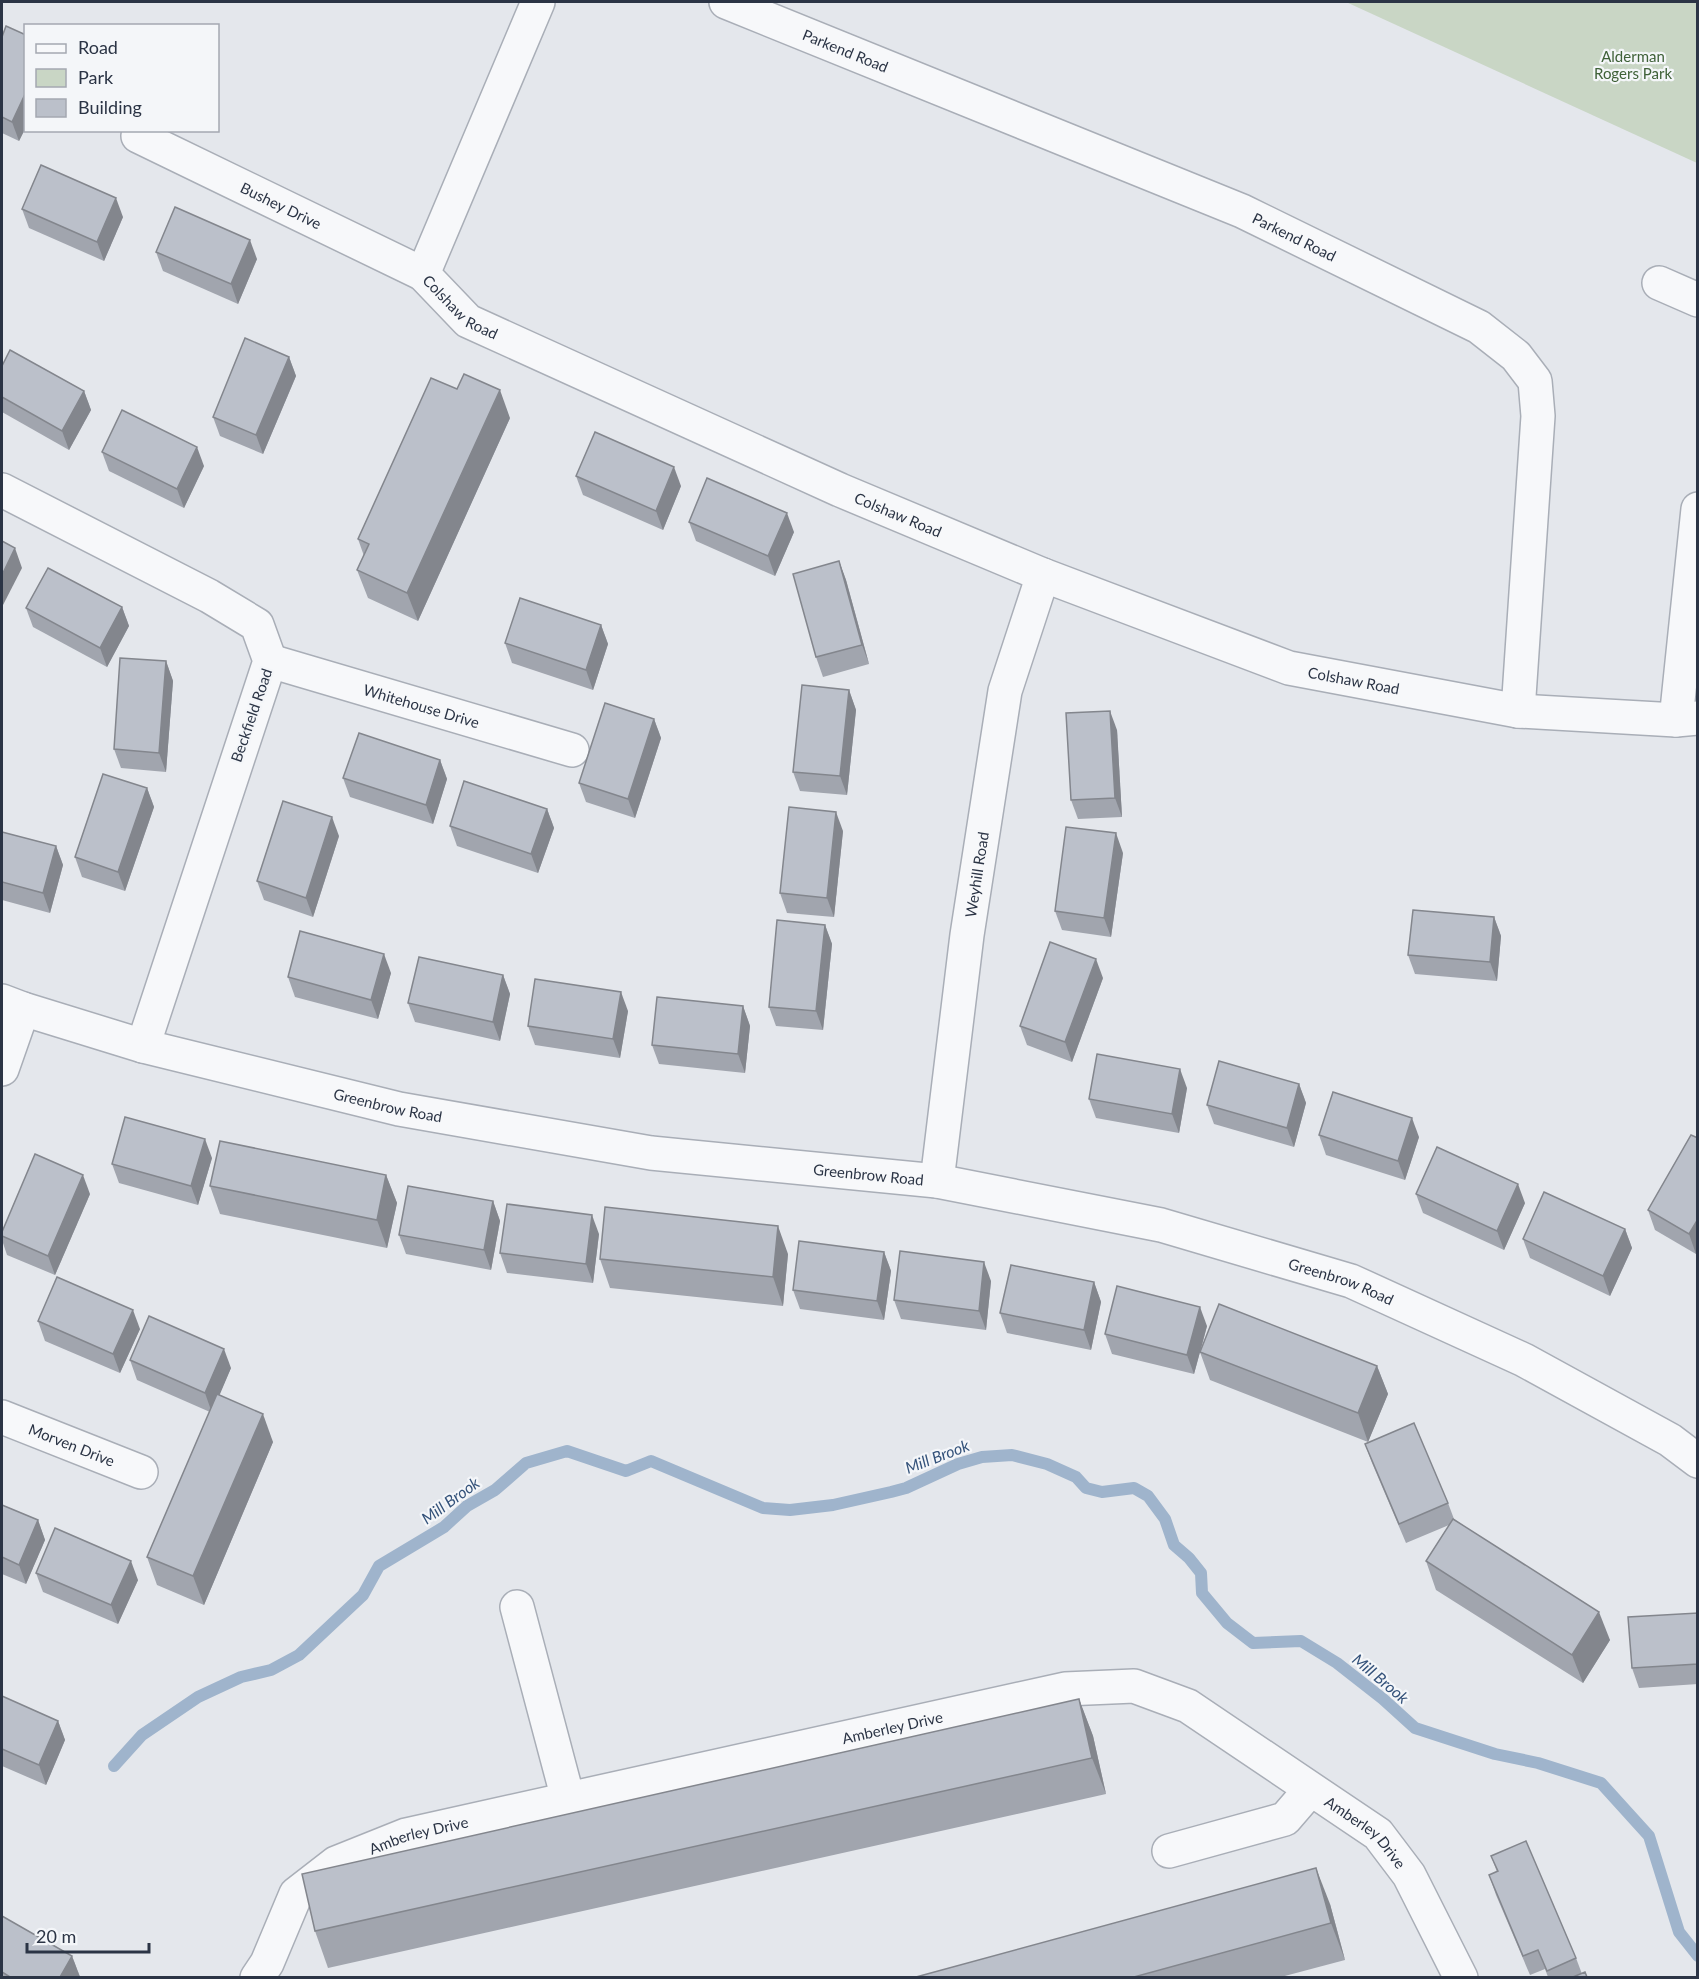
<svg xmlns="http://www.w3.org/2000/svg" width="1699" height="1979" font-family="Lato,sans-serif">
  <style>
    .green { fill: #c9d6c5 }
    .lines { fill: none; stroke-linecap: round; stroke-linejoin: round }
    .stream { stroke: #9fb4cc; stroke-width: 12 }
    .minor-casing { stroke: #a9aeb7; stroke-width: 36 }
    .minor { stroke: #f7f8fa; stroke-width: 33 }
    .wall { fill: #a1a5ae }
    .shaded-wall { fill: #83868d }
    .building { fill: #bbc0ca; stroke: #83868d; stroke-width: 1.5 }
    .labels { text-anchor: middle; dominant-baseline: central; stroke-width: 4.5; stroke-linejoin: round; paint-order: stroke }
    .street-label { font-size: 15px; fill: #2b3445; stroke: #f4f6f9 }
    .park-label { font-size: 15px; fill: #3f6138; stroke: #f4f6f9 }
    .water-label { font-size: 16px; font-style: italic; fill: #34527a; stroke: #f4f6f9 }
  </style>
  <rect width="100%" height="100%" fill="#e4e7ec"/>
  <path class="green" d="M1346 2H1697V163Z"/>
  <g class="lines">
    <path class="stream" d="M114 1766 142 1735 198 1697 241 1677 271 1670 299 1655 363 1595 379 1566 444 1527 467 1506 495 1490 526 1463 567 1451 626 1471 651 1461 763 1508 790 1510 833 1505 891 1492 906 1488 958 1464 982 1457 1012 1455 1047 1464 1076 1477 1086 1488 1102 1492 1134 1488 1148 1496 1165 1519 1174 1545 1189 1558 1201 1573 1202 1593 1227 1623 1253 1643 1301 1641 1337 1663 1383 1699 1415 1728 1495 1754 1538 1763 1601 1783 1649 1836 1679 1932 1698 1956"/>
    <defs>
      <g id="minor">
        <path id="s1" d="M538 2 423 274 468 321 840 490 1043 575 1289 668 1518 711 1676 720 1698 718"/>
        <path id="s2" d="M726 2 1242 211 1479 327 1516 356 1535 381 1538 416 1518 711"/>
        <path id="s3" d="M138 136 423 274"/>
        <path d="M1659 283 1698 300"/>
        <path d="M2 490 209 596 257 625 270 661 143 1046"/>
        <path id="s4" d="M270 661 572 750"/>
        <path d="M1676 720 1698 509"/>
        <path id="s5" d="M2 1001 23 1009 143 1046 399 1109 651 1153 937 1181 1161 1225 1351 1281 1524 1360 1670 1440 1698 1461"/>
        <path d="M2 1069 23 1009"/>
        <path id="s6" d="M937 1181 967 935 1005 691 1043 575"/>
        <path id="s7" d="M2 1417 141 1472"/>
        <path d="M517 1607 568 1799"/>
        <path d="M1169 1851 1285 1819 1310 1790"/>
        <path id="s8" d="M257 1978 267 1963 296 1894 336 1863 406 1835 1065 1689 1134 1686 1188 1706 1378 1834 1409 1875 1461 1978"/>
      </g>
    </defs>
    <use href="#minor" class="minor-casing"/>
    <use href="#minor" class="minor"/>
  </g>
  <g class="wall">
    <path d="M26 35V127L19 141 2 133V37Z"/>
    <path d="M22 209 123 217 104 261 29 228Z"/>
    <path d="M156 252 257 259 238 304 163 271Z"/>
    <path d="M289 357 296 376 263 454 220 436 213 417Z"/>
    <path d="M2 366 84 391 91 410 69 450 2 412Z"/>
    <path d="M510 418 418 621 368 598 357 570 364 556 358 539Z"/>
    <path d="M102 452 204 466 184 508 109 471Z"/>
    <path d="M576 476 681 486 663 530 583 495Z"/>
    <path d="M689 522 794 532 775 576 696 541Z"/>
    <path d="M839 561 846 580 869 664 823 677 816 657Z"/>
    <path d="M122 607 129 626 107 667 33 627 26 608Z"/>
    <path d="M601 625 608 644 593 690 512 663 505 643Z"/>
    <path d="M166 661 173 681 166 772 121 768 114 749Z"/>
    <path d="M849 690 856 710 847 795 800 791 793 772Z"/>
    <path d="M654 719 661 738 635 818 586 802 579 783Z"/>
    <path d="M1117 730 1122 817 1078 819 1071 800Z"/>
    <path d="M440 760 447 779 433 824 350 797 343 778Z"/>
    <path d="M147 788 154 807 125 891 82 877 75 857Z"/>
    <path d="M547 809 554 828 538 873 457 846 450 826Z"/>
    <path d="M843 831 834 917 787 913 780 893Z"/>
    <path d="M2 832 56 846 63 865 50 913 2 900Z"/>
    <path d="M339 836 313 917 264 900 257 881Z"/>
    <path d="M1123 853 1111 937 1062 930 1055 911Z"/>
    <path d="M1494 917 1501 936 1497 981 1415 974 1408 955Z"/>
    <path d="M825 925 832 944 823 1030 776 1026 769 1007Z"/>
    <path d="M391 973 378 1019 295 997 288 977Z"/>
    <path d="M503 975 510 994 500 1041 415 1022 408 1003Z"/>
    <path d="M1103 978 1072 1062 1027 1045 1020 1026Z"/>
    <path d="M743 1006 750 1026 745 1073 659 1064 652 1045Z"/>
    <path d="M628 1011 620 1058 535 1045 528 1026Z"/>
    <path d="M1299 1084 1306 1103 1294 1147 1214 1124 1207 1105Z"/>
    <path d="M1187 1088 1179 1133 1096 1118 1089 1099Z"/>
    <path d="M1319 1135 1419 1137 1405 1180 1326 1155Z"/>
    <path d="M1698 1138V1251L1696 1254 1655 1230 1648 1210Z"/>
    <path d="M212 1158 198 1205 119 1183 112 1164Z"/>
    <path d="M386 1175 397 1203 387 1248 220 1214 210 1186Z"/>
    <path d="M90 1194 55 1275 7 1255 2 1240V1232Z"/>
    <path d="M1416 1194 1525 1203 1504 1250 1423 1213Z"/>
    <path d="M493 1201 500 1221 491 1270 406 1254 399 1235Z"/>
    <path d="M1625 1229 1632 1248 1610 1296 1530 1258 1523 1239Z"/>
    <path d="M599 1234 593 1283 507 1273 500 1253Z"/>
    <path d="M884 1252 891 1271 884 1320 800 1309 793 1290Z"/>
    <path d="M788 1254 783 1306 610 1288 600 1259Z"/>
    <path d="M991 1281 986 1330 901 1319 894 1300Z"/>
    <path d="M1094 1282 1101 1302 1091 1350 1007 1333 1000 1313Z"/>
    <path d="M38 1321 140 1329 120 1373 45 1341Z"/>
    <path d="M1207 1326 1201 1349 1377 1366 1388 1394 1368 1442 1210 1380 1200 1352 1194 1374 1112 1354 1105 1334Z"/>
    <path d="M130 1360 231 1368 219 1395 273 1442 204 1605 157 1585 147 1557 210 1412 137 1380Z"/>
    <path d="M1365 1444 1448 1503 1454 1519 1610 1640 1583 1683 1436 1590 1426 1561 1449 1525 1406 1543 1372 1463Z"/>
    <path d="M2 1505 38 1520 45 1540 26 1584 2 1574Z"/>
    <path d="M36 1573 138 1580 118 1624 43 1592Z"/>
    <path d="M1698 1613V1684L1639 1688 1632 1668Z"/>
    <path d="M2 1696 58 1721 65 1740 46 1785 2 1766Z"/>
    <path d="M1079 1699 1093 1736 1106 1794 328 1968 315 1931Z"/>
    <path d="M1491 1856 1576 1958 1582 1974 1587 1977H1548L1545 1969 1530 1975 1496 1895 1489 1875 1497 1872Z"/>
    <path d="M1330 1904 1345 1960 1281 1977H916Z"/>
    <path d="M2 1916 72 1956 80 1977H2Z"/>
  </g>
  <g class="shaded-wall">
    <path d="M26 92V127L19 141 12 122Z"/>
    <path d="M116 198 123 217 104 261 97 242Z"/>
    <path d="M250 240 257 259 238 304 231 284Z"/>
    <path d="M289 357 296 376 263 454 256 435Z"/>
    <path d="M500 390 510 418 418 621 407 593Z"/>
    <path d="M84 391 91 410 69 450 62 431Z"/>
    <path d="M197 447 204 466 184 508 177 489Z"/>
    <path d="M674 467 681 486 663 530 656 511Z"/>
    <path d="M787 513 794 532 775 576 768 556Z"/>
    <path d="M15 548 22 568 2 607V575Z"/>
    <path d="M839 561 846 580 869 664 862 645Z"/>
    <path d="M122 607 129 626 107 667 100 648Z"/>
    <path d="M601 625 608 644 593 690 586 670Z"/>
    <path d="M166 661 173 681 166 772 159 753Z"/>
    <path d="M849 690 856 710 847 795 840 776Z"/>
    <path d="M1110 711 1117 730 1122 817 1115 798Z"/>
    <path d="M654 719 661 738 635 818 628 799Z"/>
    <path d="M440 760 447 779 433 824 426 805Z"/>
    <path d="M147 788 154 807 125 891 118 872Z"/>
    <path d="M547 809 554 828 538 873 531 854Z"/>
    <path d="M836 812 843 831 834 917 827 898Z"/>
    <path d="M332 817 339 836 313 917 306 898Z"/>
    <path d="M1116 833 1123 853 1111 937 1104 918Z"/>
    <path d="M56 846 63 865 50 913 43 893Z"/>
    <path d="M1494 917 1501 936 1497 981 1490 962Z"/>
    <path d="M825 925 832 944 823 1030 816 1011Z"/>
    <path d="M384 954 391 973 378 1019 371 1000Z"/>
    <path d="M1096 959 1103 978 1072 1062 1065 1042Z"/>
    <path d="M503 975 510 994 500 1041 493 1022Z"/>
    <path d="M621 992 628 1011 620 1058 613 1039Z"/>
    <path d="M743 1006 750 1026 745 1073 738 1054Z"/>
    <path d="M1180 1069 1187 1088 1179 1133 1172 1114Z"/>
    <path d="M1299 1084 1306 1103 1294 1147 1287 1128Z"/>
    <path d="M1412 1118 1419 1137 1405 1180 1398 1161Z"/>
    <path d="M205 1139 212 1158 198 1205 191 1186Z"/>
    <path d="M83 1175 90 1194 55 1275 48 1256Z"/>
    <path d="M386 1175 397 1203 387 1248 377 1220Z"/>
    <path d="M1518 1184 1525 1203 1504 1250 1497 1231Z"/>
    <path d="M493 1201 500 1221 491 1270 484 1250Z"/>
    <path d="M592 1215 599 1234 593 1283 586 1264Z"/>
    <path d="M1698 1219V1251L1696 1254 1689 1234Z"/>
    <path d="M778 1226 788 1254 783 1306 773 1277Z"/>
    <path d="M1625 1229 1632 1248 1610 1296 1603 1276Z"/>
    <path d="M884 1252 891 1271 884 1320 877 1301Z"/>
    <path d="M984 1262 991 1281 986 1330 979 1311Z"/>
    <path d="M1094 1282 1101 1302 1091 1350 1084 1330Z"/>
    <path d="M1200 1307 1207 1326 1194 1374 1187 1355Z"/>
    <path d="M133 1310 140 1329 120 1373 113 1354Z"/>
    <path d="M224 1349 231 1368 212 1413 205 1393Z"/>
    <path d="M1377 1366 1388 1394 1368 1442 1358 1413Z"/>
    <path d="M263 1414 273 1442 204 1605 193 1576Z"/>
    <path d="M38 1520 45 1540 26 1584 19 1565Z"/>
    <path d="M131 1561 138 1580 118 1624 111 1605Z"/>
    <path d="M1599 1612 1610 1640 1583 1683 1572 1655Z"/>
    <path d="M1079 1699 1093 1736 1106 1794 1092 1758Z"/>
    <path d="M58 1721 65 1740 46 1785 39 1765Z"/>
    <path d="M1316 1868 1330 1904 1345 1960 1331 1923Z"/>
    <path d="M72 1956 80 1977H60Z"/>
  </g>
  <g class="building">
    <path d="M6 26 26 35V92L12 122 2 117V37Z"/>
    <path d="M41 165 116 198 97 242 22 209Z"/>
    <path d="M175 207 250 240 231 284 156 252Z"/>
    <path d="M245 338 289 357 256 435 213 417Z"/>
    <path d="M10 350 84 391 62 431 2 397V366Z"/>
    <path d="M464 374 500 390 407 593 357 570 369 544 358 539 431 378 457 389Z"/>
    <path d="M122 410 197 447 177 489 102 452Z"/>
    <path d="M595 432 674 467 656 511 576 476Z"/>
    <path d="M707 478 787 513 768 556 689 522Z"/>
    <path d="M2 541 15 548 2 575Z"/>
    <path d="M839 561 862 645 816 657 793 574Z"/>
    <path d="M48 568 122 607 100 648 26 608Z"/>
    <path d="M520 598 601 625 586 670 505 643Z"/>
    <path d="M120 658 166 661 159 753 114 749Z"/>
    <path d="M802 685 849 690 840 776 793 772Z"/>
    <path d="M605 703 654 719 628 799 579 783Z"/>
    <path d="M1110 711 1115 798 1071 800 1066 713Z"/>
    <path d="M359 733 440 760 426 805 343 778Z"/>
    <path d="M103 774 147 788 118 872 75 857Z"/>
    <path d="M464 781 547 809 531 854 450 826Z"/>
    <path d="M283 801 332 817 306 898 257 881Z"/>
    <path d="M789 807 836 812 827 898 780 893Z"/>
    <path d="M1066 827 1116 833 1104 918 1055 911Z"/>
    <path d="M2 832 56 846 43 893 2 882Z"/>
    <path d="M1413 910 1494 917 1490 962 1408 955Z"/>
    <path d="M777 920 825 925 816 1011 769 1007Z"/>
    <path d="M300 931 384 954 371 1000 288 977Z"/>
    <path d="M1050 942 1096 959 1065 1042 1020 1026Z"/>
    <path d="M419 957 503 975 493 1022 408 1003Z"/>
    <path d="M535 979 621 992 613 1039 528 1026Z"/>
    <path d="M657 997 743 1006 738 1054 652 1045Z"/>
    <path d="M1097 1054 1180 1069 1172 1114 1089 1099Z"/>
    <path d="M1219 1061 1299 1084 1287 1128 1207 1105Z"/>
    <path d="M1333 1092 1412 1118 1398 1161 1319 1135Z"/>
    <path d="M125 1117 205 1139 191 1186 112 1164Z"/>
    <path d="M1691 1135 1698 1138V1219L1689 1234 1648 1210Z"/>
    <path d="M220 1141 386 1175 377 1220 210 1186Z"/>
    <path d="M1437 1147 1518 1184 1497 1231 1416 1194Z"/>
    <path d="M35 1154 83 1175 48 1256 2 1236V1232Z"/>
    <path d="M408 1186 493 1201 484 1250 399 1235Z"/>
    <path d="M1544 1192 1625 1229 1603 1276 1523 1239Z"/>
    <path d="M507 1204 592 1215 586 1264 500 1253Z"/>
    <path d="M605 1207 778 1226 773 1277 600 1259Z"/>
    <path d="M799 1241 884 1252 877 1301 793 1290Z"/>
    <path d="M900 1251 984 1262 979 1311 894 1300Z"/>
    <path d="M1011 1265 1094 1282 1084 1330 1000 1313Z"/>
    <path d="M57 1277 133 1310 113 1354 38 1321Z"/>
    <path d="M1117 1286 1200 1307 1187 1355 1105 1334Z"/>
    <path d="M1219 1304 1377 1366 1358 1413 1200 1352Z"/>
    <path d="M149 1316 224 1349 205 1393 130 1360Z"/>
    <path d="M217 1394 263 1414 193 1576 147 1557Z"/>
    <path d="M1414 1423 1448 1503 1399 1524 1365 1444Z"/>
    <path d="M2 1505 38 1520 19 1565 2 1557Z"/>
    <path d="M1453 1519 1599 1612 1572 1655 1426 1561Z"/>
    <path d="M55 1528 131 1561 111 1605 36 1573Z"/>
    <path d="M1698 1613V1664L1632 1668 1628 1617Z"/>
    <path d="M2 1696 58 1721 39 1765 2 1749Z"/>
    <path d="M1079 1699 1092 1758 315 1931 302 1874Z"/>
    <path d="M1526 1841 1576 1958 1547 1971 1538 1950 1523 1956 1489 1875 1498 1871 1491 1856Z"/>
    <path d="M1316 1868 1331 1923 1134 1977H916Z"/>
    <path d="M2 1916 72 1956 60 1977H10L2 1972Z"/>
    <path d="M1585 1972 1587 1977H1573Z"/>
  </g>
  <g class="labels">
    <g class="street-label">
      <text stroke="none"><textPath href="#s2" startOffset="129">Parkend Road</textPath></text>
      <text stroke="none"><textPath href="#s3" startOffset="159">Bushey Drive</textPath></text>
      <text stroke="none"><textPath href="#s2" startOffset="615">Parkend Road</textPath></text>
      <text stroke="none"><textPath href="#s1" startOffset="346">Colshaw Road</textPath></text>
      <text stroke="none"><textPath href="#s1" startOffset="832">Colshaw Road</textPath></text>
      <text stroke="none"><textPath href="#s1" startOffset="1318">Colshaw Road</textPath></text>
      <text stroke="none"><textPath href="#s4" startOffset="158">Whitehouse Drive</textPath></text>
      <text transform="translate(251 715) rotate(-71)">Beckfield Road</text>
      <text stroke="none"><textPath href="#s6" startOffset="309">Weyhill Road</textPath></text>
      <text stroke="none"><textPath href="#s5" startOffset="400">Greenbrow Road</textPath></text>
      <text stroke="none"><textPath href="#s5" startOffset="886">Greenbrow Road</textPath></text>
      <text stroke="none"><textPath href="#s5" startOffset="1372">Greenbrow Road</textPath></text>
      <text stroke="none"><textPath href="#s7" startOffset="75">Morven Drive</textPath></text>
      <text stroke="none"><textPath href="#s8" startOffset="717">Amberley Drive</textPath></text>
      <text stroke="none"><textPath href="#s8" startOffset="1239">Amberley Drive</textPath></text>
      <text stroke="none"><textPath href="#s8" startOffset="231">Amberley Drive</textPath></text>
    </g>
    <g class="park-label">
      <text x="1633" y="56">Alderman<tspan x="1633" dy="17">Rogers Park</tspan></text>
    </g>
    <g class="water-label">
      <text transform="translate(937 1456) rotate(-21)">Mill Brook</text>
      <text transform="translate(450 1500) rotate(-36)">Mill Brook</text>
      <text transform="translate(1381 1678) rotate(40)">Mill Brook</text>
    </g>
  </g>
  <rect width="1699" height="1979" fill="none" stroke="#2b3445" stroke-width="6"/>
  <rect x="24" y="24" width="195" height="108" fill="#f4f6f9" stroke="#a4a8b1" stroke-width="1.5"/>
  <rect x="36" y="44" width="30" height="9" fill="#f7f8fa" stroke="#a4a8b1" stroke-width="1.5"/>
  <text x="78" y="54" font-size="18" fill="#2b3445">Road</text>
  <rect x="36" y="69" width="30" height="18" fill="#c9d6c5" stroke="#a4a8b1" stroke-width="1.5"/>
  <text x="78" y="84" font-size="18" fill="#2b3445">Park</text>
  <rect x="36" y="99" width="30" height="18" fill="#bbc0ca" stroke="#a4a8b1" stroke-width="1.5"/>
  <text x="78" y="114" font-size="18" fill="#2b3445">Building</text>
  <path d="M27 1943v9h122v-9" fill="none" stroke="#2b3445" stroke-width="3"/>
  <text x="36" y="1943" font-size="18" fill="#2b3445" stroke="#f4f6f9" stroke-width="4.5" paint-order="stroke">20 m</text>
</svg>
